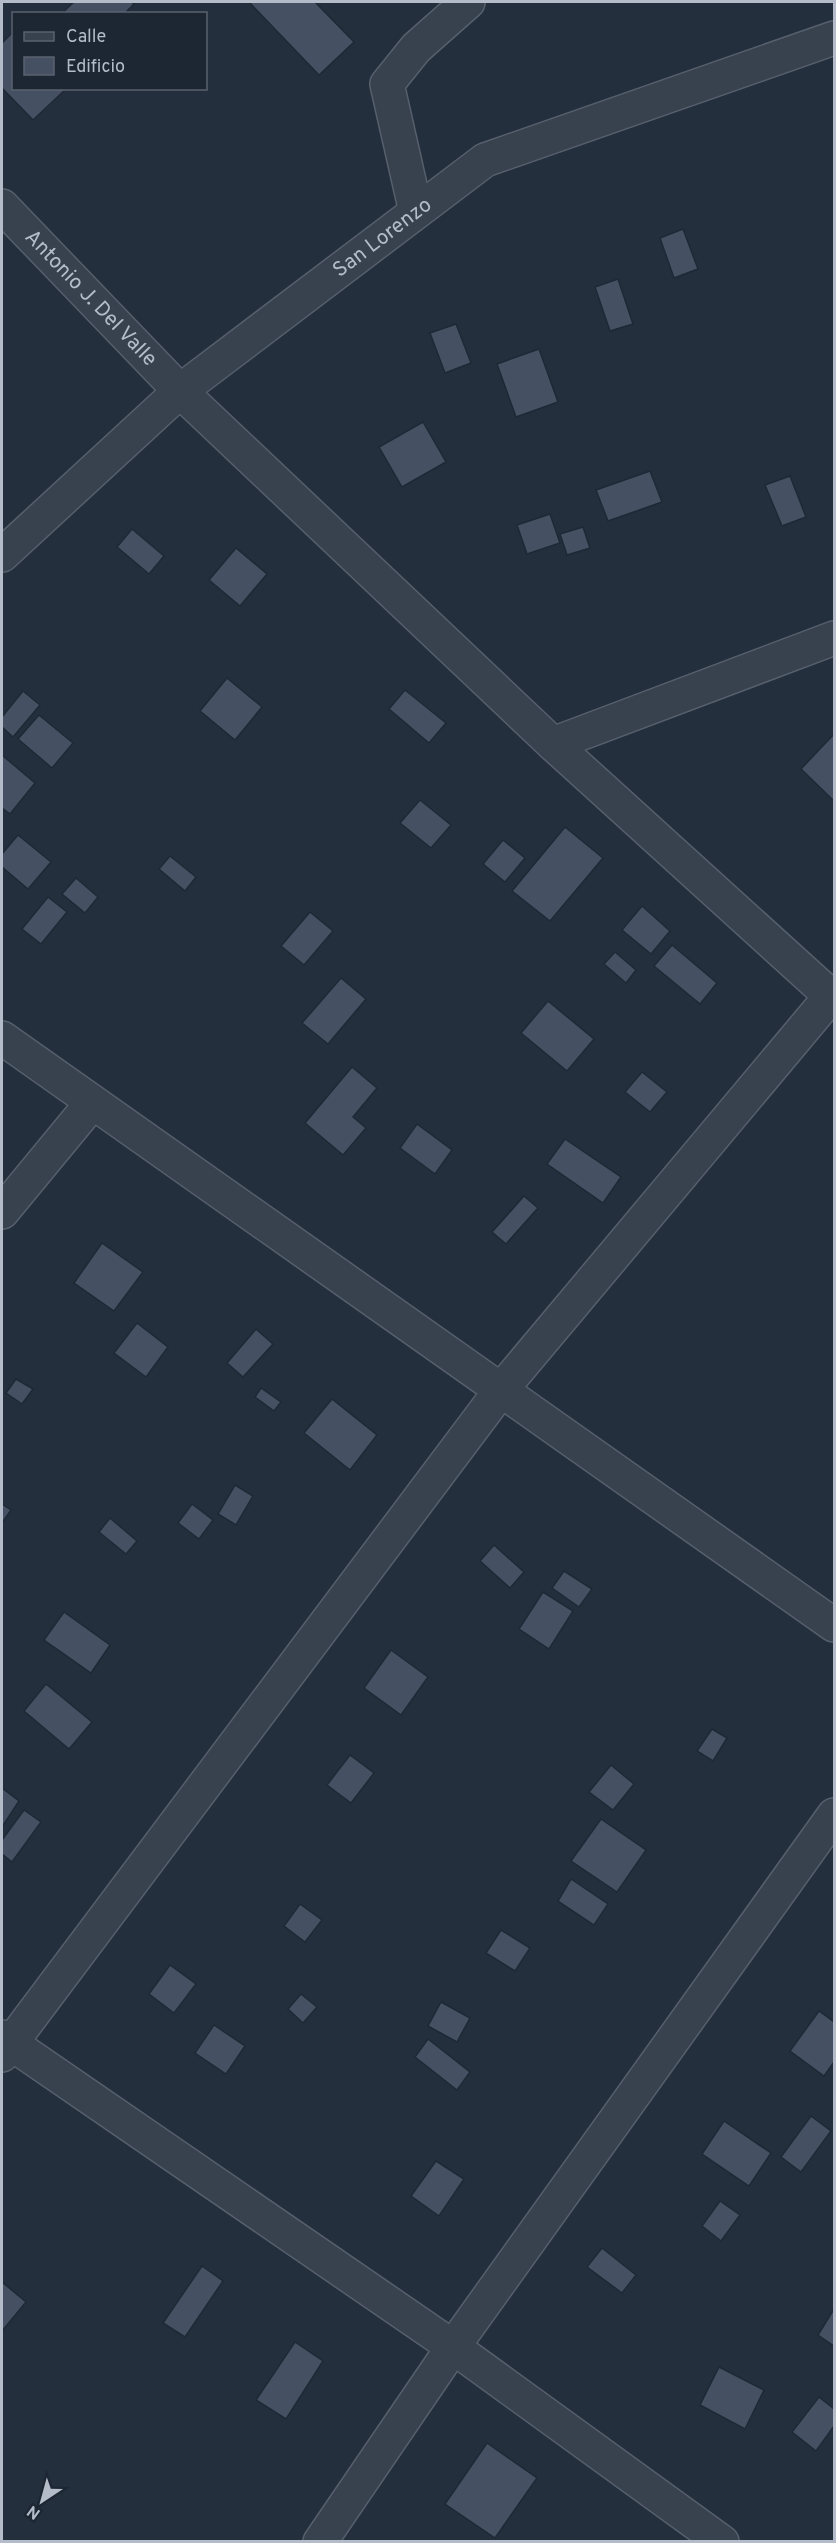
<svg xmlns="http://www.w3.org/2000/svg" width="836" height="2543" font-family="Overpass,sans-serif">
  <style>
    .building { fill: #455162; stroke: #1f2835; stroke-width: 1.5 }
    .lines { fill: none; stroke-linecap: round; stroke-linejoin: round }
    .minor-casing { stroke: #565f6c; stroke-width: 36 }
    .minor { stroke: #38414e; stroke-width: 33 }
    .labels { text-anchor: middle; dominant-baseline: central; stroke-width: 4.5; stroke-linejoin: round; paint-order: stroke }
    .street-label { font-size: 21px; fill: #b4bcc9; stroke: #1d2633 }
  </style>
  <rect width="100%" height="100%" fill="#242f3e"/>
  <g class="building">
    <path d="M74 2H131L134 4 124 14H61Z"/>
    <path d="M249 2H315L354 42 319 75Z"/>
    <path d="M14 31V88H67L33 120 2 88V43Z"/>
    <path d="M683 229 698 269 674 278 660 238Z"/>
    <path d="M618 279 633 324 610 331 595 287Z"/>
    <path d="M456 324 471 363 445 373 430 333Z"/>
    <path d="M539 349 558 402 516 417 497 364Z"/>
    <path d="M423 422 446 462 402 487 379 447Z"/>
    <path d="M650 471 662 502 608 521 596 490Z"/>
    <path d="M790 476 806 517 782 526 765 485Z"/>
    <path d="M550 514 560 543 527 554 517 525Z"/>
    <path d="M583 527 590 548 567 555 560 534Z"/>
    <path d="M132 529 164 556 149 574 117 547Z"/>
    <path d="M236 548 267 574 240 606 209 580Z"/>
    <path d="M227 678 262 707 235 740 200 711Z"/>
    <path d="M405 690 446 723 429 743 389 709Z"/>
    <path d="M23 691 40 705 13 737 2 727V717Z"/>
    <path d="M39 715 73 743 52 768 18 739Z"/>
    <path d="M834 734V801L801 769Z"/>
    <path d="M2 755 35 783 10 814 2 808Z"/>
    <path d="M420 800 451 825 431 848 400 823Z"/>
    <path d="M565 827 603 858 550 921 512 891Z"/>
    <path d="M18 835 51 862 28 889 2 867V854Z"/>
    <path d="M503 840 525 858 505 882 483 864Z"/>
    <path d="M170 856 196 877 185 891 159 869Z"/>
    <path d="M76 878 98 897 85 913 62 894Z"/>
    <path d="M48 897 67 912 41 944 22 929Z"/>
    <path d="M642 906 670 931 651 954 622 930Z"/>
    <path d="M310 912 333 931 304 965 281 946Z"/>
    <path d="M672 945 717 983 700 1004 654 966Z"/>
    <path d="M615 952 636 970 626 983 604 964Z"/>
    <path d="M341 978 366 999 328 1044 302 1023Z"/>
    <path d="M548 1001 594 1039 567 1071 521 1033Z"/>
    <path d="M352 1067 377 1088 353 1117 366 1128 343 1155 305 1123Z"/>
    <path d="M642 1072 667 1092 650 1112 625 1092Z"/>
    <path d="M417 1124 452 1150 435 1174 400 1148Z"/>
    <path d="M565 1139 621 1177 603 1203 547 1164Z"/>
    <path d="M524 1196 538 1208 506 1244 492 1232Z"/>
    <path d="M102 1243 143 1272 114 1311 74 1283Z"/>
    <path d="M137 1323 168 1347 146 1377 114 1353Z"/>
    <path d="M256 1329 273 1344 243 1377 227 1363Z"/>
    <path d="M16 1379 33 1389 22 1404 6 1393Z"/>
    <path d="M261 1388 281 1402 274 1411 255 1397Z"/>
    <path d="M332 1399 377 1435 350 1470 304 1433Z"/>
    <path d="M235 1485 253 1496 236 1525 218 1514Z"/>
    <path d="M2 1504 11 1510 2 1523Z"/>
    <path d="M192 1504 213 1520 199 1539 178 1523Z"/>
    <path d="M110 1518 137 1541 126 1554 99 1532Z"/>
    <path d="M494 1545 524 1572 510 1588 480 1561Z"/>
    <path d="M564 1571 592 1589 579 1607 552 1588Z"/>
    <path d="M543 1592 573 1611 549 1649 519 1629Z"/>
    <path d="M64 1612 110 1645 91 1673 44 1640Z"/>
    <path d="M391 1650 428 1677 401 1715 364 1688Z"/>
    <path d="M46 1684 92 1722 69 1749 24 1711Z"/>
    <path d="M712 1729 727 1738 713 1761 697 1751Z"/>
    <path d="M350 1755 374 1773 351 1803 327 1785Z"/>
    <path d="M611 1765 634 1784 613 1810 589 1792Z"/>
    <path d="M2 1788 19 1801 2 1827Z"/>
    <path d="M24 1810 41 1822 12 1862 2 1854V1840Z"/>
    <path d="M601 1819 646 1850 617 1892 571 1861Z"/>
    <path d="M571 1879 608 1904 594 1925 558 1901Z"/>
    <path d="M300 1904 322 1920 305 1942 284 1926Z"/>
    <path d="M501 1930 530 1948 515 1971 486 1953Z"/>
    <path d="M170 1965 196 1984 174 2013 149 1994Z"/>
    <path d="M301 1994 317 2007 303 2023 288 2009Z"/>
    <path d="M441 2002 470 2018 457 2042 428 2026Z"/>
    <path d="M819 2011 834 2022V2062L824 2076 790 2051Z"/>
    <path d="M214 2025 245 2046 226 2074 195 2053Z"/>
    <path d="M428 2039 470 2072 457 2090 415 2057Z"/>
    <path d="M811 2116 831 2131 801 2172 781 2157Z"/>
    <path d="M724 2121 771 2153 749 2186 702 2154Z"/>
    <path d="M436 2161 464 2179 439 2216 411 2196Z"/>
    <path d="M720 2201 740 2215 721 2241 702 2226Z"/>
    <path d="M602 2248 636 2275 622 2293 587 2267Z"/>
    <path d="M202 2266 223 2281 185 2337 163 2323Z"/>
    <path d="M2 2282 26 2302 2 2331Z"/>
    <path d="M834 2309V2346L818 2335Z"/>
    <path d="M295 2342 323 2361 286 2419 256 2400Z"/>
    <path d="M719 2367 764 2390 745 2429 700 2405Z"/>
    <path d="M819 2397 834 2409V2426L816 2451 792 2432Z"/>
    <path d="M487 2443 537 2478 495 2538 445 2504Z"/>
  </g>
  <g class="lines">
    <defs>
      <g id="minor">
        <path id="s1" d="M2 206 180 391 553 744 834 999"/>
        <path d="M416 212 387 84 416 48 468 2"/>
        <path id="s2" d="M2 555 180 391 485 160 834 38"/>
        <path d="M553 744 834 638"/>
        <path d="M2 1038 834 1625"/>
        <path d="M2 1212 92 1103"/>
        <path d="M2 2037 453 2347 722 2542"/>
        <path d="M2 2055 501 1390 831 996"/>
        <path d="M320 2542 453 2347 834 1815"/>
      </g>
    </defs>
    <use href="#minor" class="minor-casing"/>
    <use href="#minor" class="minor"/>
  </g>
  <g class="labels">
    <g class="street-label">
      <text stroke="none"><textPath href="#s2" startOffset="496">San Lorenzo</textPath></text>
      <text stroke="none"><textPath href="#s1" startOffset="128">Antonio J. Del Valle</textPath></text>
    </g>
  </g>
  <rect width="836" height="2543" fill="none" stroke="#b4bcc9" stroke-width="6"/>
  <rect x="12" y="12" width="195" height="78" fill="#1d2633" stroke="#59626f" stroke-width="1.5"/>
  <rect x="24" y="32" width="30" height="9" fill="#38414e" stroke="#59626f" stroke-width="1.5"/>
  <text x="66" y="42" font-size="18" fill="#b4bcc9">Calle</text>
  <rect x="24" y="57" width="30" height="18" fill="#455162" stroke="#59626f" stroke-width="1.5"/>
  <text x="66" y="72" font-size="18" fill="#b4bcc9">Edificio</text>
  <g transform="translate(42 2501) rotate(216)" stroke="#1d2633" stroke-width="4.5" paint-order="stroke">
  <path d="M0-4.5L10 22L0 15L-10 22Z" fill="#b4bcc9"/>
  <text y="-9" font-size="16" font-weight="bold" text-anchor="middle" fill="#b4bcc9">N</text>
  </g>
</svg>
